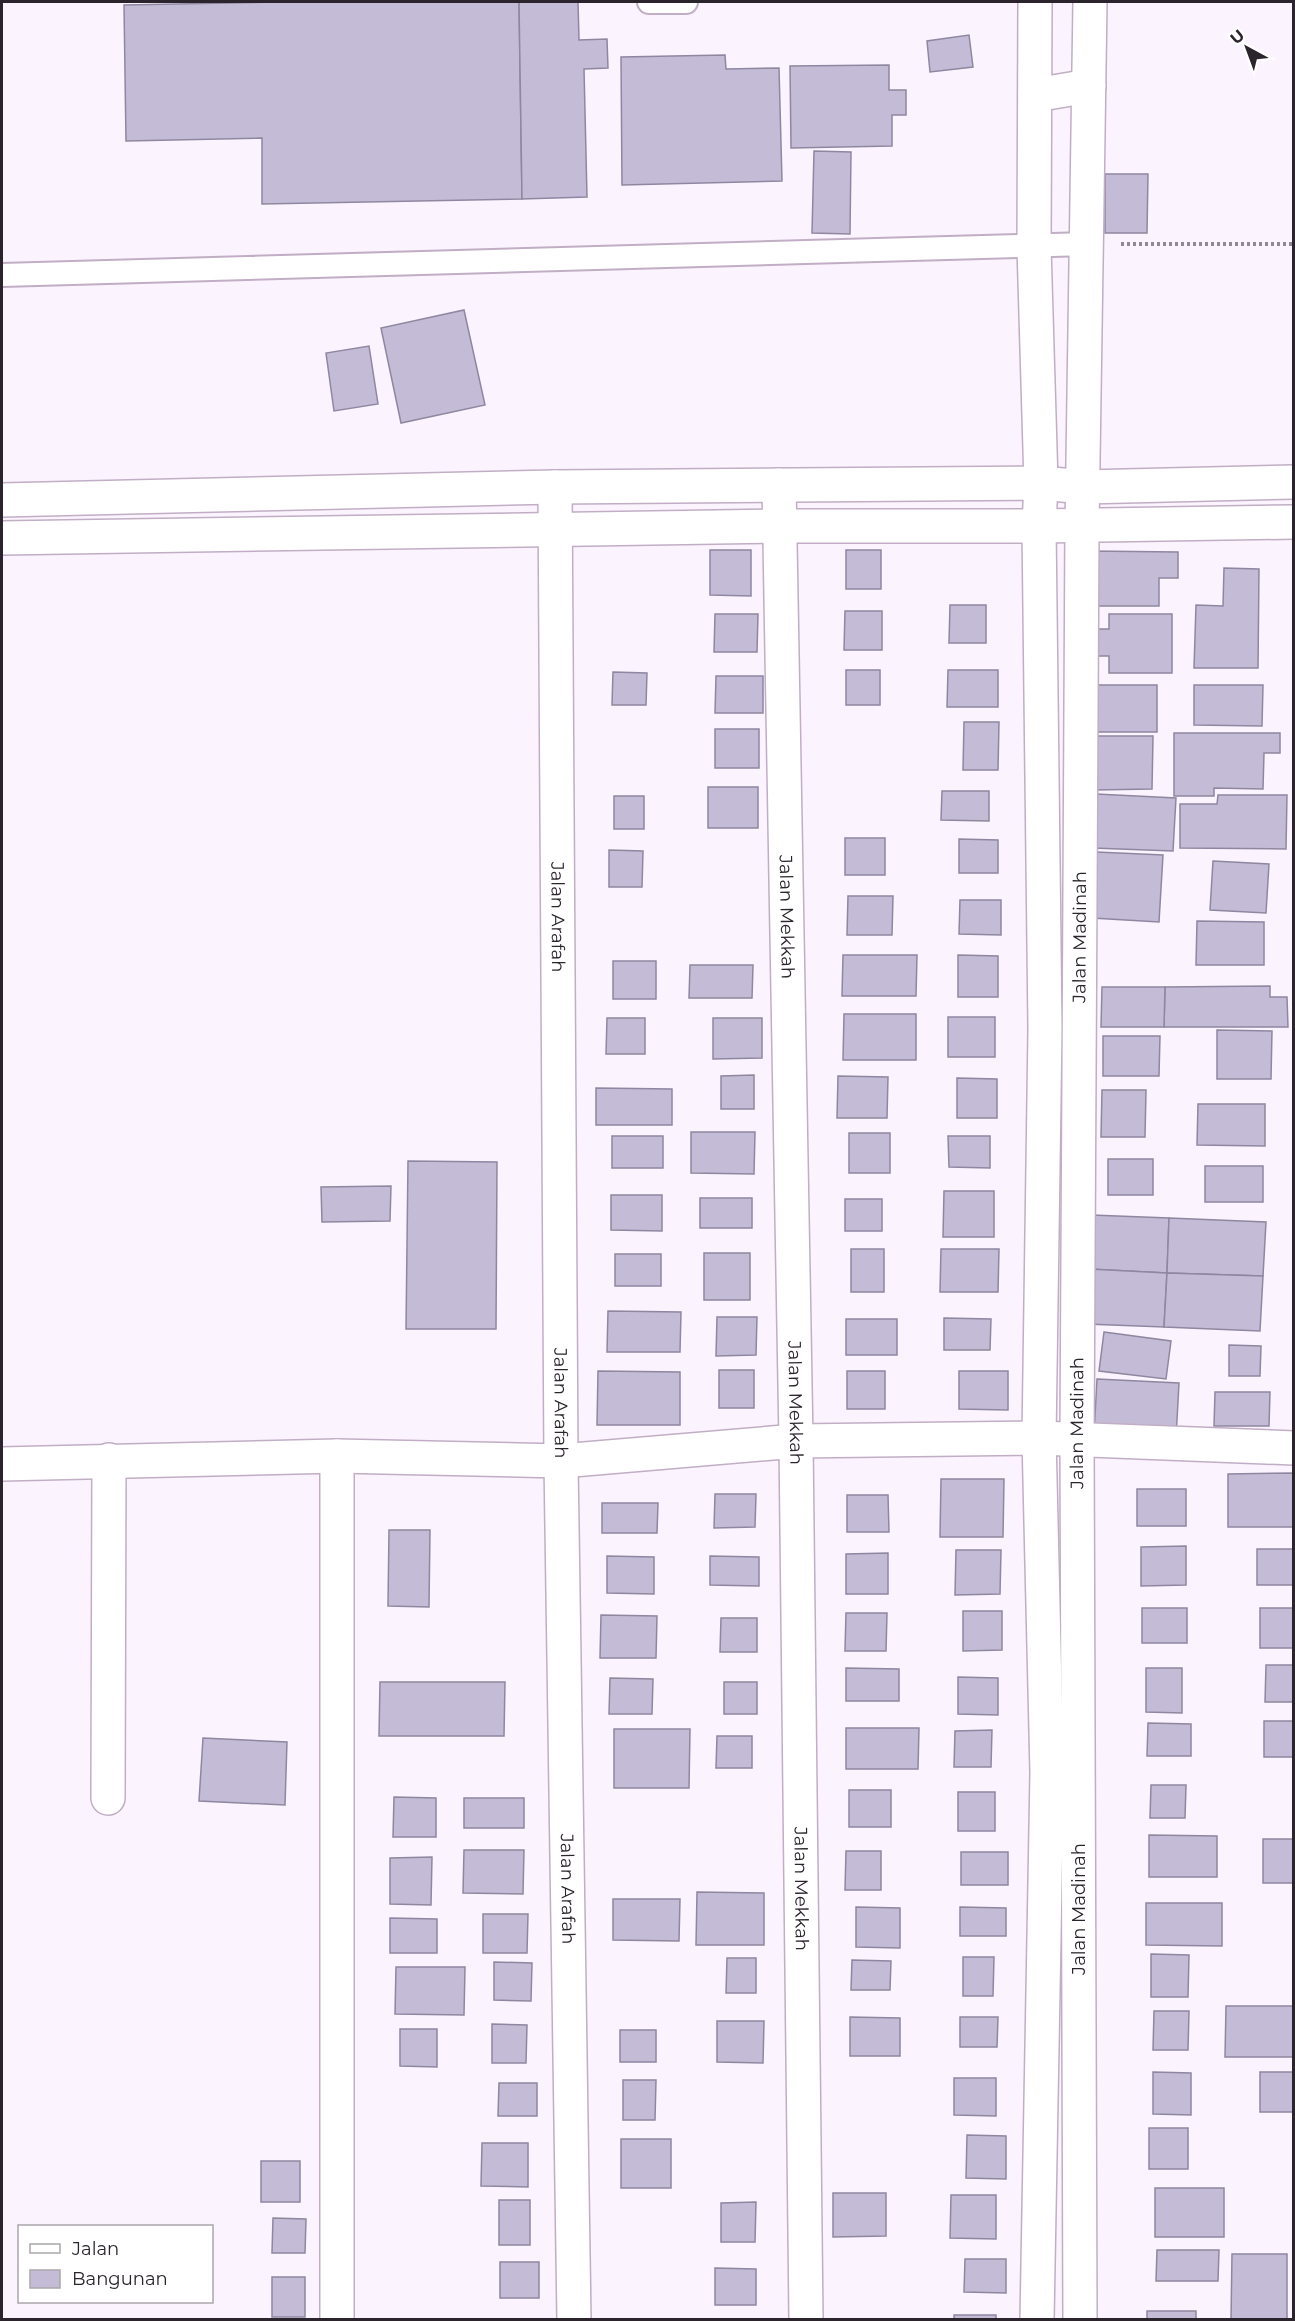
<svg xmlns="http://www.w3.org/2000/svg" width="1295" height="2321" font-family="Montserrat,sans-serif">
  <style>
    .building { fill: #c4bcd7; stroke: #8f87a0; stroke-width: 1.5 }
    .lines { fill: none; stroke-linecap: round; stroke-linejoin: round }
    .service-casing { stroke: #c1aec5; stroke-width: 26 }
    .minor-casing { stroke: #c1aec5; stroke-width: 36 }
    .path { stroke: #908992; stroke-width: 4; stroke-dasharray: 3 3; stroke-linecap: butt }
    .service { stroke: #fff; stroke-width: 22 }
    .minor { stroke: #fff; stroke-width: 33 }
    .labels { text-anchor: middle; dominant-baseline: central; stroke-width: 5; stroke-linejoin: round; paint-order: stroke }
    .street-label { font-size: 18px; fill: #2b242d; stroke: #fff }
  </style>
  <rect width="100%" height="100%" fill="#fbf3fd"/>
  <g class="building">
    <path d="M275 2H519L522 199 262 204V138L126 141 124 5Z"/>
    <path d="M519 2H578L579 40 607 39 608 68 584 69 587 197 522 199Z"/>
    <path d="M969 35 973 67 930 72 927 41Z"/>
    <path d="M725 55 726 69 779 68 782 181 622 185 621 57Z"/>
    <path d="M889 65V90H906V115H892V146L791 148 790 66Z"/>
    <path d="M814 151 851 152 850 234 812 233Z"/>
    <path d="M1105 174H1148L1147 233H1105Z"/>
    <path d="M464 310 485 405 401 423 381 328Z"/>
    <path d="M369 346 378 404 334 411 326 353Z"/>
    <path d="M710 550H751V596L710 595Z"/>
    <rect x="846" y="550" width="35" height="39"/>
    <path d="M1089 551 1178 552V578H1159V606H1089Z"/>
    <path d="M1224 568 1259 569 1258 668H1194L1196 605 1223 606Z"/>
    <path d="M950 605H986V643H949Z"/>
    <path d="M845 611H882V650H844Z"/>
    <path d="M715 614H758L757 652H714Z"/>
    <path d="M1109 614H1172V673H1109V656H1090L1091 629H1109Z"/>
    <rect x="846" y="670" width="34" height="35"/>
    <path d="M948 670H998V707H947Z"/>
    <path d="M613 672 647 673 646 705H612Z"/>
    <path d="M716 676H763V713H715Z"/>
    <path d="M1091 685H1157V732H1090Z"/>
    <path d="M1194 685H1263L1262 726 1194 725Z"/>
    <path d="M964 722H999L998 770H963Z"/>
    <rect x="715" y="729" width="44" height="39"/>
    <path d="M1174 733H1280V753H1264L1263 789 1214 788V796H1174Z"/>
    <path d="M1093 736H1153L1152 789 1093 790Z"/>
    <rect x="708" y="787" width="50" height="41"/>
    <path d="M942 791H989V821L941 820Z"/>
    <path d="M1096 794 1176 798 1173 851 1093 848Z"/>
    <path d="M1218 795H1287L1286 849 1180 848V804H1217Z"/>
    <rect x="614" y="796" width="30" height="33"/>
    <rect x="845" y="838" width="40" height="37"/>
    <path d="M959 839 998 840V873H959Z"/>
    <path d="M609 850 643 851 642 887H609Z"/>
    <path d="M1096 852 1163 855 1159 922 1092 918Z"/>
    <path d="M1213 861 1269 864 1266 913 1210 910Z"/>
    <path d="M848 896H893L892 935H847Z"/>
    <path d="M960 900H1001V935L959 934Z"/>
    <path d="M1197 921 1264 922V965H1196Z"/>
    <path d="M843 955H917L916 996H842Z"/>
    <path d="M958 955 998 956V997H958Z"/>
    <rect x="613" y="961" width="43" height="38"/>
    <path d="M690 965H753L752 998H689Z"/>
    <path d="M1270 986V997H1287L1288 1027H1164L1165 987Z"/>
    <path d="M1102 987H1165L1164 1027H1101Z"/>
    <path d="M844 1014H916V1060H843Z"/>
    <rect x="948" y="1017" width="47" height="40"/>
    <path d="M607 1018H645V1054H606Z"/>
    <path d="M713 1018H762V1058L713 1059Z"/>
    <path d="M1217 1030 1272 1031 1271 1079H1217Z"/>
    <path d="M1103 1036H1160L1159 1076H1103Z"/>
    <path d="M754 1075V1109H721V1076Z"/>
    <path d="M838 1076 888 1077 887 1118H837Z"/>
    <path d="M957 1078 997 1079V1118H957Z"/>
    <path d="M596 1088 672 1089V1125H596Z"/>
    <path d="M1102 1090H1146L1145 1137H1101Z"/>
    <path d="M1198 1104H1265V1146L1197 1145Z"/>
    <path d="M691 1132H755L754 1174 691 1173Z"/>
    <rect x="849" y="1133" width="41" height="40"/>
    <rect x="612" y="1136" width="51" height="32"/>
    <path d="M948 1136H990V1168L949 1167Z"/>
    <rect x="1108" y="1159" width="45" height="36"/>
    <path d="M408 1161 497 1162 496 1329H406Z"/>
    <rect x="1205" y="1166" width="58" height="36"/>
    <path d="M391 1186 390 1221 322 1222 321 1187Z"/>
    <path d="M944 1191H994V1237H943Z"/>
    <path d="M611 1195H662V1231L611 1230Z"/>
    <rect x="700" y="1198" width="52" height="30"/>
    <rect x="845" y="1199" width="37" height="32"/>
    <path d="M1091 1215 1169 1218 1167 1273 1089 1269Z"/>
    <path d="M1169 1218 1266 1222 1263 1276 1167 1273Z"/>
    <rect x="851" y="1249" width="33" height="43"/>
    <path d="M941 1249H999L998 1292H940Z"/>
    <rect x="704" y="1253" width="46" height="47"/>
    <rect x="615" y="1254" width="46" height="32"/>
    <path d="M1089 1269 1167 1273 1164 1327 1086 1324Z"/>
    <path d="M1167 1273 1263 1276 1260 1331 1164 1327Z"/>
    <path d="M608 1311 681 1312 680 1352H607Z"/>
    <path d="M717 1317H757L756 1355 716 1356Z"/>
    <path d="M944 1318 991 1319 990 1350H944Z"/>
    <rect x="846" y="1319" width="51" height="36"/>
    <path d="M1104 1332 1171 1341 1166 1379 1099 1371Z"/>
    <path d="M1229 1345 1261 1346 1260 1376H1229Z"/>
    <rect x="719" y="1370" width="35" height="38"/>
    <path d="M598 1371 680 1372V1425H597Z"/>
    <rect x="847" y="1371" width="38" height="38"/>
    <path d="M959 1371H1008V1410L959 1409Z"/>
    <path d="M1097 1379 1179 1383 1176 1438 1094 1434Z"/>
    <path d="M1215 1392H1270L1269 1426H1214Z"/>
    <path d="M1294 1473V1527H1228V1474Z"/>
    <path d="M941 1479H1004L1003 1537H940Z"/>
    <rect x="1137" y="1489" width="49" height="37"/>
    <path d="M715 1494H756L755 1527 714 1528Z"/>
    <path d="M847 1495H888L889 1532H847Z"/>
    <path d="M602 1503H658L657 1533H602Z"/>
    <path d="M389 1530H430L429 1607 388 1606Z"/>
    <path d="M1186 1546V1585L1141 1586V1547Z"/>
    <rect x="1257" y="1549" width="37" height="36"/>
    <path d="M956 1550H1001L1000 1594 955 1595Z"/>
    <path d="M888 1553V1594H846V1554Z"/>
    <path d="M607 1556 654 1557V1594L607 1593Z"/>
    <path d="M710 1556 759 1557V1586L710 1585Z"/>
    <rect x="1142" y="1608" width="45" height="35"/>
    <rect x="1260" y="1608" width="34" height="40"/>
    <path d="M963 1611H1002V1650L963 1651Z"/>
    <path d="M846 1613H887L886 1651H845Z"/>
    <path d="M601 1615 657 1616 656 1658H600Z"/>
    <path d="M721 1618H757V1652H720Z"/>
    <path d="M1266 1665H1294V1702H1265Z"/>
    <path d="M846 1668 899 1669V1701H846Z"/>
    <path d="M1146 1668H1182V1713L1146 1712Z"/>
    <path d="M958 1677 998 1678V1715L958 1714Z"/>
    <path d="M610 1678 653 1679 652 1714H609Z"/>
    <path d="M380 1682H505L504 1736H379Z"/>
    <rect x="724" y="1682" width="33" height="32"/>
    <rect x="1264" y="1721" width="30" height="36"/>
    <path d="M1148 1723 1191 1724V1756H1147Z"/>
    <path d="M846 1728H919L918 1769H846Z"/>
    <path d="M614 1729H690L689 1788H614Z"/>
    <path d="M992 1730 991 1767H954L955 1731Z"/>
    <path d="M717 1736H752V1768H716Z"/>
    <path d="M203 1738 287 1742 285 1805 199 1801Z"/>
    <path d="M1151 1785H1186L1185 1818H1150Z"/>
    <rect x="849" y="1790" width="42" height="37"/>
    <rect x="958" y="1792" width="37" height="39"/>
    <path d="M394 1797 436 1798V1837H393Z"/>
    <rect x="464" y="1798" width="60" height="30"/>
    <path d="M1149 1835 1217 1836V1877H1149Z"/>
    <rect x="1263" y="1839" width="31" height="44"/>
    <path d="M464 1850H524L523 1894 463 1893Z"/>
    <path d="M846 1851H881V1890H845Z"/>
    <rect x="961" y="1852" width="47" height="33"/>
    <path d="M432 1857 431 1905 390 1904V1858Z"/>
    <path d="M697 1892 764 1893V1945H696Z"/>
    <path d="M613 1899H680L679 1941 613 1940Z"/>
    <path d="M1146 1903H1222V1946L1146 1945Z"/>
    <path d="M856 1907 900 1908V1948L856 1947Z"/>
    <path d="M960 1907 1006 1908V1936H960Z"/>
    <path d="M483 1914H528L527 1953H483Z"/>
    <path d="M390 1918 437 1919V1953H390Z"/>
    <path d="M1151 1954 1189 1955 1188 1997H1151Z"/>
    <path d="M963 1957H994L993 1996H963Z"/>
    <path d="M727 1958H756V1993H726Z"/>
    <path d="M852 1960 891 1961 890 1990H851Z"/>
    <path d="M494 1962 532 1963 531 2001 494 2000Z"/>
    <path d="M396 1967H465L464 2015 395 2014Z"/>
    <path d="M1226 2006H1294V2057H1225Z"/>
    <path d="M1154 2011H1189L1188 2050H1153Z"/>
    <path d="M850 2017 900 2018V2056H850Z"/>
    <path d="M960 2017H998L997 2047H960Z"/>
    <path d="M717 2021H764L763 2063 717 2062Z"/>
    <path d="M492 2024 527 2025 526 2063H492Z"/>
    <path d="M400 2029H437V2067L400 2066Z"/>
    <rect x="620" y="2030" width="36" height="32"/>
    <path d="M1153 2072 1191 2073V2115L1153 2114Z"/>
    <rect x="1260" y="2072" width="34" height="40"/>
    <path d="M954 2078H996V2116L954 2115Z"/>
    <path d="M623 2080H656L655 2120H623Z"/>
    <path d="M499 2083H537V2116H498Z"/>
    <rect x="1149" y="2128" width="39" height="41"/>
    <path d="M967 2135 1006 2136V2179L966 2178Z"/>
    <rect x="621" y="2139" width="50" height="49"/>
    <path d="M482 2143H528V2187L481 2186Z"/>
    <rect x="261" y="2161" width="39" height="41"/>
    <rect x="1155" y="2188" width="69" height="49"/>
    <path d="M833 2193H886V2236L833 2237Z"/>
    <path d="M951 2195H996V2239L950 2238Z"/>
    <rect x="499" y="2200" width="31" height="45"/>
    <path d="M756 2202 755 2242H721V2203Z"/>
    <path d="M273 2218 306 2219 305 2253H272Z"/>
    <path d="M1157 2250H1219L1218 2281H1156Z"/>
    <path d="M1232 2254H1287V2320H1231Z"/>
    <path d="M965 2259H1006V2293L964 2292Z"/>
    <rect x="500" y="2262" width="39" height="36"/>
    <path d="M715 2268 756 2269V2305H715Z"/>
    <rect x="272" y="2277" width="33" height="40"/>
    <rect x="1147" y="2311" width="49" height="9"/>
    <rect x="954" y="2315" width="42" height="5"/>
  </g>
  <g class="lines">
    <defs>
      <g id="service">
        <path d="M649 2H686"/>
        <path d="M2 275 1088 244"/>
      </g>
      <g id="minor">
        <path d="M1035 2 1034 247 1041 483 1039 526 1045 1029 1039 1438 1047 1773 1037 2320"/>
        <path d="M1035 95 1089 86"/>
        <path id="s1" d="M779 485 796 1441 806 2320"/>
        <path id="s2" d="M555 487 561 1461 574 2320"/>
        <path d="M2 500 555 487 1041 483 1084 487 1294 482"/>
        <path d="M2 538 779 526H1039L1294 522"/>
        <path d="M337 1456V2320"/>
        <path d="M2 1464 337 1456 561 1461 796 1441 1039 1438 1294 1448"/>
        <path d="M108 1798 109 1460"/>
        <path id="s3" d="M1080 2320 1077 1438 1082 526 1090 2"/>
      </g>
    </defs>
    <use href="#service" class="service-casing"/>
    <use href="#minor" class="minor-casing"/>
    <path class="path" d="M1121 244H1294"/>
    <use href="#service" class="service"/>
    <use href="#minor" class="minor"/>
  </g>
  <g class="labels">
    <g class="street-label">
      <text stroke="none"><textPath href="#s1" startOffset="432">Jalan Mekkah</textPath></text>
      <text stroke="none"><textPath href="#s2" startOffset="430">Jalan Arafah</textPath></text>
      <text stroke="none"><textPath href="#s3" startOffset="1383">Jalan Madinah</textPath></text>
      <text stroke="none"><textPath href="#s1" startOffset="918">Jalan Mekkah</textPath></text>
      <text stroke="none"><textPath href="#s2" startOffset="916">Jalan Arafah</textPath></text>
      <text stroke="none"><textPath href="#s3" startOffset="897">Jalan Madinah</textPath></text>
      <text stroke="none"><textPath href="#s1" startOffset="1404">Jalan Mekkah</textPath></text>
      <text stroke="none"><textPath href="#s2" startOffset="1402">Jalan Arafah</textPath></text>
      <text transform="translate(1079 1909) rotate(-90)">Jalan Madinah</text>
    </g>
  </g>
  <rect width="1295" height="2321" fill="none" stroke="#2b242d" stroke-width="6"/>
  <rect x="18" y="2225" width="195" height="78" fill="#ffffff" stroke="#aaa7ab" stroke-width="1.5"/>
  <rect x="30" y="2244" width="30" height="9" fill="#ffffff" stroke="#aaa7ab" stroke-width="1.5"/>
  <text x="72" y="2255" font-size="18" fill="#2b242d">Jalan</text>
  <rect x="30" y="2270" width="30" height="18" fill="#c4bcd7" stroke="#aaa7ab" stroke-width="1.5"/>
  <text x="72" y="2285" font-size="18" fill="#2b242d">Bangunan</text>
  <g transform="translate(1247 48) rotate(319)" stroke="#ffffff" stroke-width="4.5" paint-order="stroke">
  <path d="M0-4.5L10 22L0 15L-10 22Z" fill="#2b242d"/>
  <text y="-9" font-size="16" font-weight="bold" text-anchor="middle" fill="#2b242d">U</text>
  </g>
</svg>
